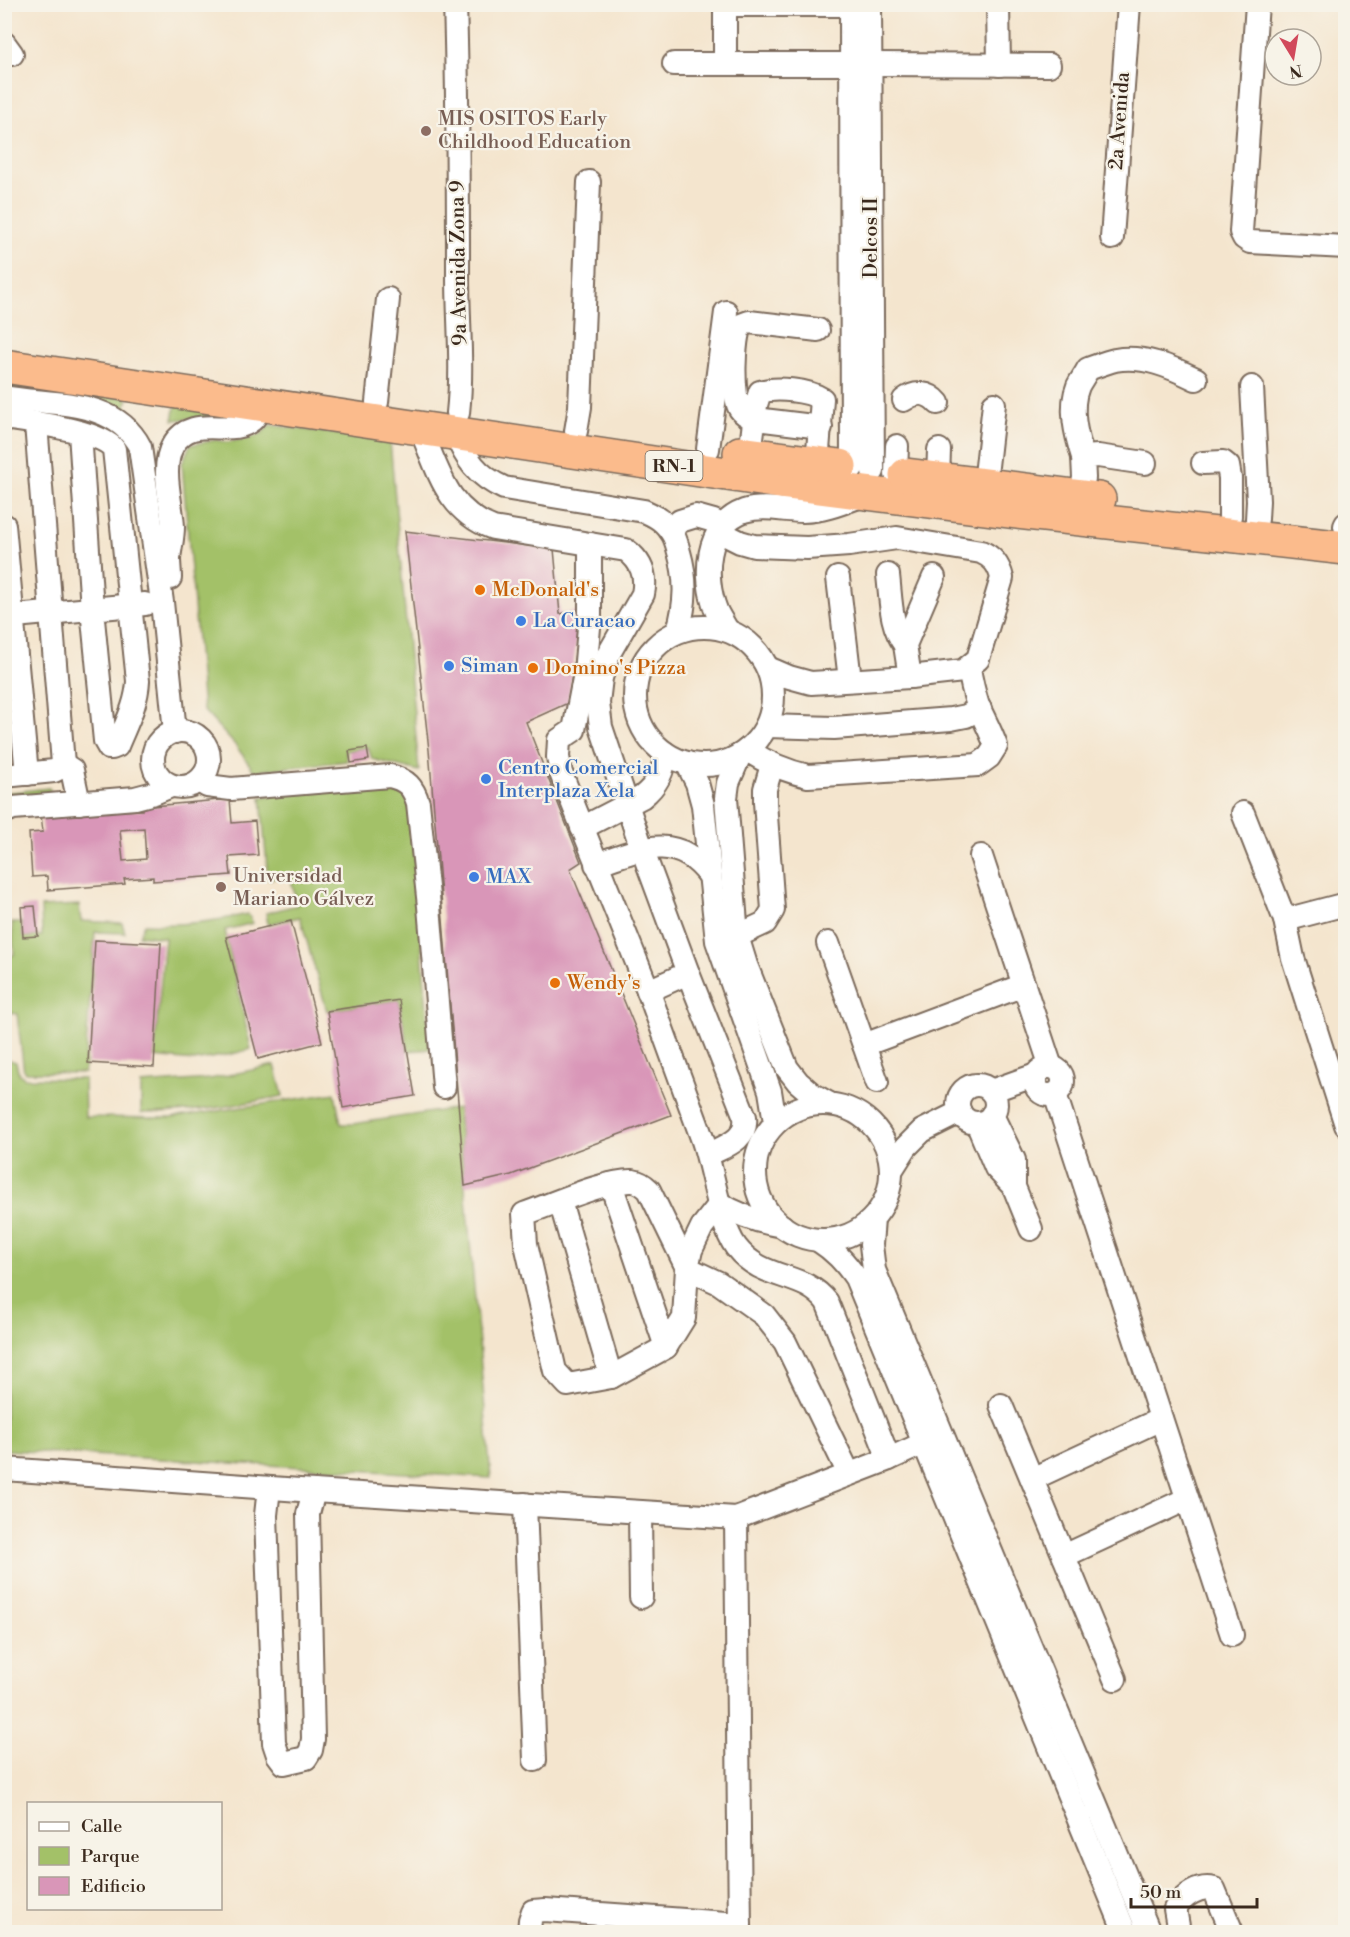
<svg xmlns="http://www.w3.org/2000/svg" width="1350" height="1937" font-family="'Libre Bodoni',serif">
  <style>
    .green { fill: #a3c168; stroke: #6f7643; stroke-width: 1.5 }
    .building { fill: #d996b8; fill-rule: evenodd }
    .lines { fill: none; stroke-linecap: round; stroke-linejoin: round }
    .minor-casing { stroke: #7c6b5c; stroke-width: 26 }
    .highway-casing { stroke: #7c6b5c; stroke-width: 36 }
    .minor { stroke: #fff; stroke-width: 22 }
    .highway { stroke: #fbbb8c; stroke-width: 33 }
    .education-dot { fill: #8d6e63; stroke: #f7f3e8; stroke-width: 2 }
    .food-dot { fill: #e8710a; stroke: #f7f3e8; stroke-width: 2 }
    .shop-dot { fill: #3f7fe0; stroke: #f7f3e8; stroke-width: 2 }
    .labels { text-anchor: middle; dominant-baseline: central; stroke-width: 4.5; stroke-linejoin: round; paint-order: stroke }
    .shield { fill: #f7f3e8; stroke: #73665b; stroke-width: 1.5 }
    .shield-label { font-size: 18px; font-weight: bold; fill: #3b2a1e }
    .education-label { font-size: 20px; fill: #785e54; stroke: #f7f3e8; text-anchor: start }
    .street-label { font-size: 20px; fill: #3b2a1e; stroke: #f7f3e8 }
    .food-label { font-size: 20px; fill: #c56008; stroke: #f7f3e8; text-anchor: start }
    .shop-label { font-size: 20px; fill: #366cbe; stroke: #f7f3e8; text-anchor: start }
  </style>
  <rect width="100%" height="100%" fill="#f7f3e8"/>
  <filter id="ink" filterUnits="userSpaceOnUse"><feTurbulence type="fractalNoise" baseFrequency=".0167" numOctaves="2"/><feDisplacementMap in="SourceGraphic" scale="12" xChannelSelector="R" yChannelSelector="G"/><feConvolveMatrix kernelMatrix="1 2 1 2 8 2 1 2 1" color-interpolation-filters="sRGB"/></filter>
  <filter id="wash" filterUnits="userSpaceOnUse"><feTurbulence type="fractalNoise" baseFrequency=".008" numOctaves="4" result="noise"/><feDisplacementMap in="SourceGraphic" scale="24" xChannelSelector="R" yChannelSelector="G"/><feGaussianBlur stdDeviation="1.35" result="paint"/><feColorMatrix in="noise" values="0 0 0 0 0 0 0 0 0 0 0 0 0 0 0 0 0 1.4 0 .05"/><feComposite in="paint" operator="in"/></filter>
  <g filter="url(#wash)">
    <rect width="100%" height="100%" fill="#f4e5ce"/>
    <g class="green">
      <path d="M5 381 128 398 126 405 128 415 113 409 5 388Z"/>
      <path d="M176 405 246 415 173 420Z"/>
      <path d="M270 425 390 441 419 771 372 759 368 747 346 751 347 761 254 771 236 746 203 710 182 464 190 445 216 440 227 442 246 439 260 435Z"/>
      <path d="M378 783 407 792 412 824 430 1049 408 1051 399 1000 327 1011 300 917 268 924 266 913 297 905 290 875 268 879 261 797Z"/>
      <path d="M49 788 51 792 49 794 5 799 4 793Z"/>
      <path d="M79 905 81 921 122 923 125 933 95 932 84 1073 24 1072 17 1014 5 1012V957L14 955 12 923H22L23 937 42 936 41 907Z"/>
      <path d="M248 914 253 923 225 930 251 1049 232 1054 194 1061 154 1057 165 938 139 935 144 924C180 926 213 922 248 914Z"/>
      <path d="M4 1058 16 1062 19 1074 25 1078 84 1079 85 1117 171 1118 335 1093 341 1124H353L458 1108 491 1478 5 1450Z"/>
      <path d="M275 1065 283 1096C236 1105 189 1114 141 1113V1084L210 1079Z"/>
    </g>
    <g id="blocks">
      <g class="building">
        <path d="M405 531 554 549 560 614 581 610 568 703 526 722 581 862 570 869 671 1115 511 1175 465 1186 429 750Z"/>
        <path d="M367 748 369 760 351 763 349 751Z"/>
        <path d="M230 799 232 823 255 821 258 855 229 857 231 875 153 881V877L124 879 125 884 48 890 47 876 32 877 29 833 43 832 41 815 118 809 119 811 142 810V807ZM144 828 146 859 123 861 120 830Z"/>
        <path d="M35 906 38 936 23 937 21 907Z"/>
        <path d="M291 921 322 1042 258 1059 226 937Z"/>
        <path d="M95 940 161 943 154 1067 88 1063Z"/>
        <path d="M399 1000 415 1096 343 1108 327 1011Z"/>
      </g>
    </g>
  </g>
  <g filter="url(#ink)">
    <use href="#blocks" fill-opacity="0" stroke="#7c6b5c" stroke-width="1.5"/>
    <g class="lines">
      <defs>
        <g id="minor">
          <path d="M455 4C458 95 458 185 458 276 458 322 463 367 458 413"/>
          <path d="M725 4V64"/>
          <path d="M851 4 852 468"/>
          <path d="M870 4 873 471"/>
          <path d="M998 4 999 65"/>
          <path d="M1257 4 1241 232 1244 238 1250 242 1346 247"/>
          <path d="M725 5H864"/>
          <path d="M4 43 12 54"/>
          <path d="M674 64H851"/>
          <path d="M870 64 1049 65"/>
          <path d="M1112 238 1129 4"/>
          <path d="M818 330 749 322 741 325C733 337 732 397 740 409 744 415 749 417 755 419L821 427"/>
          <path d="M1252 387 1258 501 1257 519"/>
          <path d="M4 397C52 406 114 397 140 447L162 602 175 732"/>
          <path d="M904 400C915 391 929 392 938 403"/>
          <path d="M377 402 388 299"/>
          <path d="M4 418C28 422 102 431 114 449L138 681C137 704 126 724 117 746L112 748H109L105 741 92 609 80 433"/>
          <path d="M36 424 63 764"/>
          <path d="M420 428C439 471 446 510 493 528L626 550C641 561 647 575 643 594L608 655 601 678 598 703 601 727 642 849 688 973 745 1117C748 1140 725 1146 708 1155"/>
          <path d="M576 431 580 407 589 182"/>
          <path d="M455 433C466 459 477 476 504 488L644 511C651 514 658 517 664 523 673 531 676 540 679 552 687 580 686 603 678 631"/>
          <path d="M708 449 726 312"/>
          <path d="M750 455 756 405 760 392C776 387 808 390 822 399L817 464"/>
          <path d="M1083 457C1076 435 1069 408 1078 386 1081 380 1085 375 1088 369 1097 366 1106 362 1115 360 1144 355 1171 367 1196 379"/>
          <path d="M1203 463 1223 462 1228 466 1230 478V516"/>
          <path d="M896 474 897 446"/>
          <path d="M938 479 939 450"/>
          <path d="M985 484 994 404"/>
          <path d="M1080 497 1084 478 1083 457 1098 456 1145 463"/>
          <path d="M4 525 27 774"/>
          <path d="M1345 526 1346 524"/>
          <path d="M670 530 680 521 696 516 714 521 728 536 740 542 754 546 807 548 849 545 897 538 981 552C993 557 999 565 1002 578L978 659 963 671 910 677 811 683 789 677 768 668"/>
          <path d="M590 544V616L585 673 574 730 559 740 558 757 561 773C589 846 620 919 649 993 667 1041 684 1090 702 1138 713 1168 719 1224 736 1247 763 1282 803 1271 827 1302L889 1459"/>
          <path d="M888 575C891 600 890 625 905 645"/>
          <path d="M170 578C170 572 169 565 169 559 170 549 173 538 173 527 172 504 160 467 173 445 193 412 230 439 252 420 257 416 259 409 262 404"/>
          <path d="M838 578 850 680"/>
          <path d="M4 617 145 604"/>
          <circle cx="704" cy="696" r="69"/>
          <path d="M727 630C724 624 719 617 716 610 703 577 705 525 744 511 764 505 784 511 803 511 823 511 842 503 861 496"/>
          <path d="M910 677 905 645 934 577"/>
          <path d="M767 726 834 728 951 719 966 716 980 709"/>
          <circle cx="181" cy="759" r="28"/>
          <path d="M747 750C767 763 785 771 808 776L978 765 989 757 996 746C991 732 984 719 978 706 974 693 971 681 969 668"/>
          <path d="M740 755 728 783 726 798 737 936 746 965 787 1068 798 1082 812 1094 828 1103"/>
          <path d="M687 763 697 783 703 805 717 941 770 1091 775 1122"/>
          <path d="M4 776 54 771 60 768 63 764 72 770 79 803"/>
          <path d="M199 781 207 786 231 789 390 776C407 780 413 787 418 803L429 906 444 1087"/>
          <path d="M4 812 13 808 135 798 154 793 171 786"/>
          <path d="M1243 813 1285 920 1346 904"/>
          <path d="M582 828 642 797C657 785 664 772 665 753"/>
          <path d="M981 856 1051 1067"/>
          <path d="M596 864C640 849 677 831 710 876"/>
          <path d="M1285 920 1293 958 1346 1125"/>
          <path d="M737 936 765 923 773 910 765 802V789L772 765"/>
          <path d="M828 943 877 1082"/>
          <path d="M648 991 688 973"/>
          <path d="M864 1045 1024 985"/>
          <circle cx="1049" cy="1081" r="14"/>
          <circle cx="977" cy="1104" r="19"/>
          <path d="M991 1091 1036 1075"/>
          <path d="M1055 1094 1232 1635"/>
          <circle cx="823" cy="1172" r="68"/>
          <path d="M992 1115 1014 1160V1187"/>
          <path d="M977 1123 996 1168 1014 1187 1031 1229"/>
          <path d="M892 1169 906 1147 922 1131 960 1112"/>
          <path d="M611 1184 666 1347"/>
          <path d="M560 1201 611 1377"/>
          <path d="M873 1219 871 1245 874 1270 1149 1932"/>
          <path d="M782 1226C759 1222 740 1216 720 1204L702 1227 691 1250 687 1268 684 1318 666 1347 611 1377 568 1385 555 1371 526 1244 524 1214C553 1204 605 1180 633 1181 640 1182 644 1185 649 1190L687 1268 719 1283 764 1315 785 1342 849 1474"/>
          <path d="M818 1240C835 1251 845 1262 856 1278L1125 1932"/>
          <path d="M1001 1405 1115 1679"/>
          <path d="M4 1469 314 1491 736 1518 889 1459 942 1435"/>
          <path d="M1032 1479 1161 1419"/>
          <path d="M269 1488 266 1515 274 1743 278 1755 284 1763 306 1758 311 1750 313 1739 308 1514 314 1491"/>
          <path d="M525 1504 535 1760"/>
          <path d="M640 1512 641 1597"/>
          <path d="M736 1518 740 1932"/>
          <path d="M1064 1556 1187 1499"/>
          <path d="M529 1932 530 1920 533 1911 545 1910 740 1924"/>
          <path d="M1179 1932 1175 1909C1183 1896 1199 1885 1214 1889L1232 1932"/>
        </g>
        <g id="highway">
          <path d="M4 366 787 483 1024 513 1346 548"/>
          <path d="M740 453 840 466"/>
          <path d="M906 475 1099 499"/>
        </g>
      </defs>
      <use href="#minor" class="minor-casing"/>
      <use href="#highway" class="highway-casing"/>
      <use href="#minor" class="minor"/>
      <use href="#highway" class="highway"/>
    </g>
  </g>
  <g class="education-dot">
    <circle cx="426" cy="131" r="6"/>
    <circle cx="221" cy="887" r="6"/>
  </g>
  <g class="food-dot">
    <circle cx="480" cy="590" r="6"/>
    <circle cx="533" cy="668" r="6"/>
    <circle cx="555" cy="983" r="6"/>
  </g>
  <g class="shop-dot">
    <circle cx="521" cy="621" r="6"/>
    <circle cx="449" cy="666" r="6"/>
    <circle cx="486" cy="779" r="6"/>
    <circle cx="474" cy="877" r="6"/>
  </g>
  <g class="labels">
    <rect class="shield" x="645.5" y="451" width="57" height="30" rx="4.5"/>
    <g class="shield-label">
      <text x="674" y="466">RN-1</text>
    </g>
    <g class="education-label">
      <text x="438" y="119">MIS OSITOS Early<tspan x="438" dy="23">Childhood Education</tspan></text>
      <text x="233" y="876">Universidad<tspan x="233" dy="23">Mariano Gálvez</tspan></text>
    </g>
    <g class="street-label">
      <text transform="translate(1120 121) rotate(-86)">2a Avenida</text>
      <text transform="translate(871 238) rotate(-90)">Delcos II</text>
      <text transform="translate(459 263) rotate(-91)">9a Avenida Zona 9</text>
    </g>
    <g class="food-label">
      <text x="492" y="590">McDonald's</text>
      <text x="545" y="668">Domino's Pizza</text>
      <text x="567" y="983">Wendy's</text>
    </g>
    <g class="shop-label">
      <text x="533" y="621">La Curacao</text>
      <text x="461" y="666">Siman</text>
      <text x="498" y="768">Centro Comercial<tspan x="498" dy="23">Interplaza Xela</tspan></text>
      <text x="486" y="877">MAX</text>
    </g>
  </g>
  <rect width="1350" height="1937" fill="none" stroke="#f7f3e8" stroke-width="24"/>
  <rect x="27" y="1802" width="195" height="108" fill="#f7f3e8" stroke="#aca397" stroke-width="1.5"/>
  <rect x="39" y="1822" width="30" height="9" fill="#ffffff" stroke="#aca397" stroke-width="1.5"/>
  <text x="81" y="1832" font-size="18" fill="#3b2a1e">Calle</text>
  <rect x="39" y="1847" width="30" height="18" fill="#a3c168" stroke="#aca397" stroke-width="1.5"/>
  <text x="81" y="1862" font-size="18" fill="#3b2a1e">Parque</text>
  <rect x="39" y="1877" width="30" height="18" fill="#d996b8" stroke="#aca397" stroke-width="1.5"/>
  <text x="81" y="1892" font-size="18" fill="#3b2a1e">Edificio</text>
  <g transform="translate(1293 57) rotate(169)"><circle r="28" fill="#f7f3e8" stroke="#aca397" stroke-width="1.5"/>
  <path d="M0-4.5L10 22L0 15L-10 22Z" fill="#d1495b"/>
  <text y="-9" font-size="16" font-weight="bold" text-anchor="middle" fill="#3b2a1e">N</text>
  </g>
  <path d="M1131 1898v9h126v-9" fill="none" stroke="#3b2a1e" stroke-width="3"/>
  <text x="1140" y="1898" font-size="18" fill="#3b2a1e" stroke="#f7f3e8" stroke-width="4.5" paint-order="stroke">50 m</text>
</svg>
